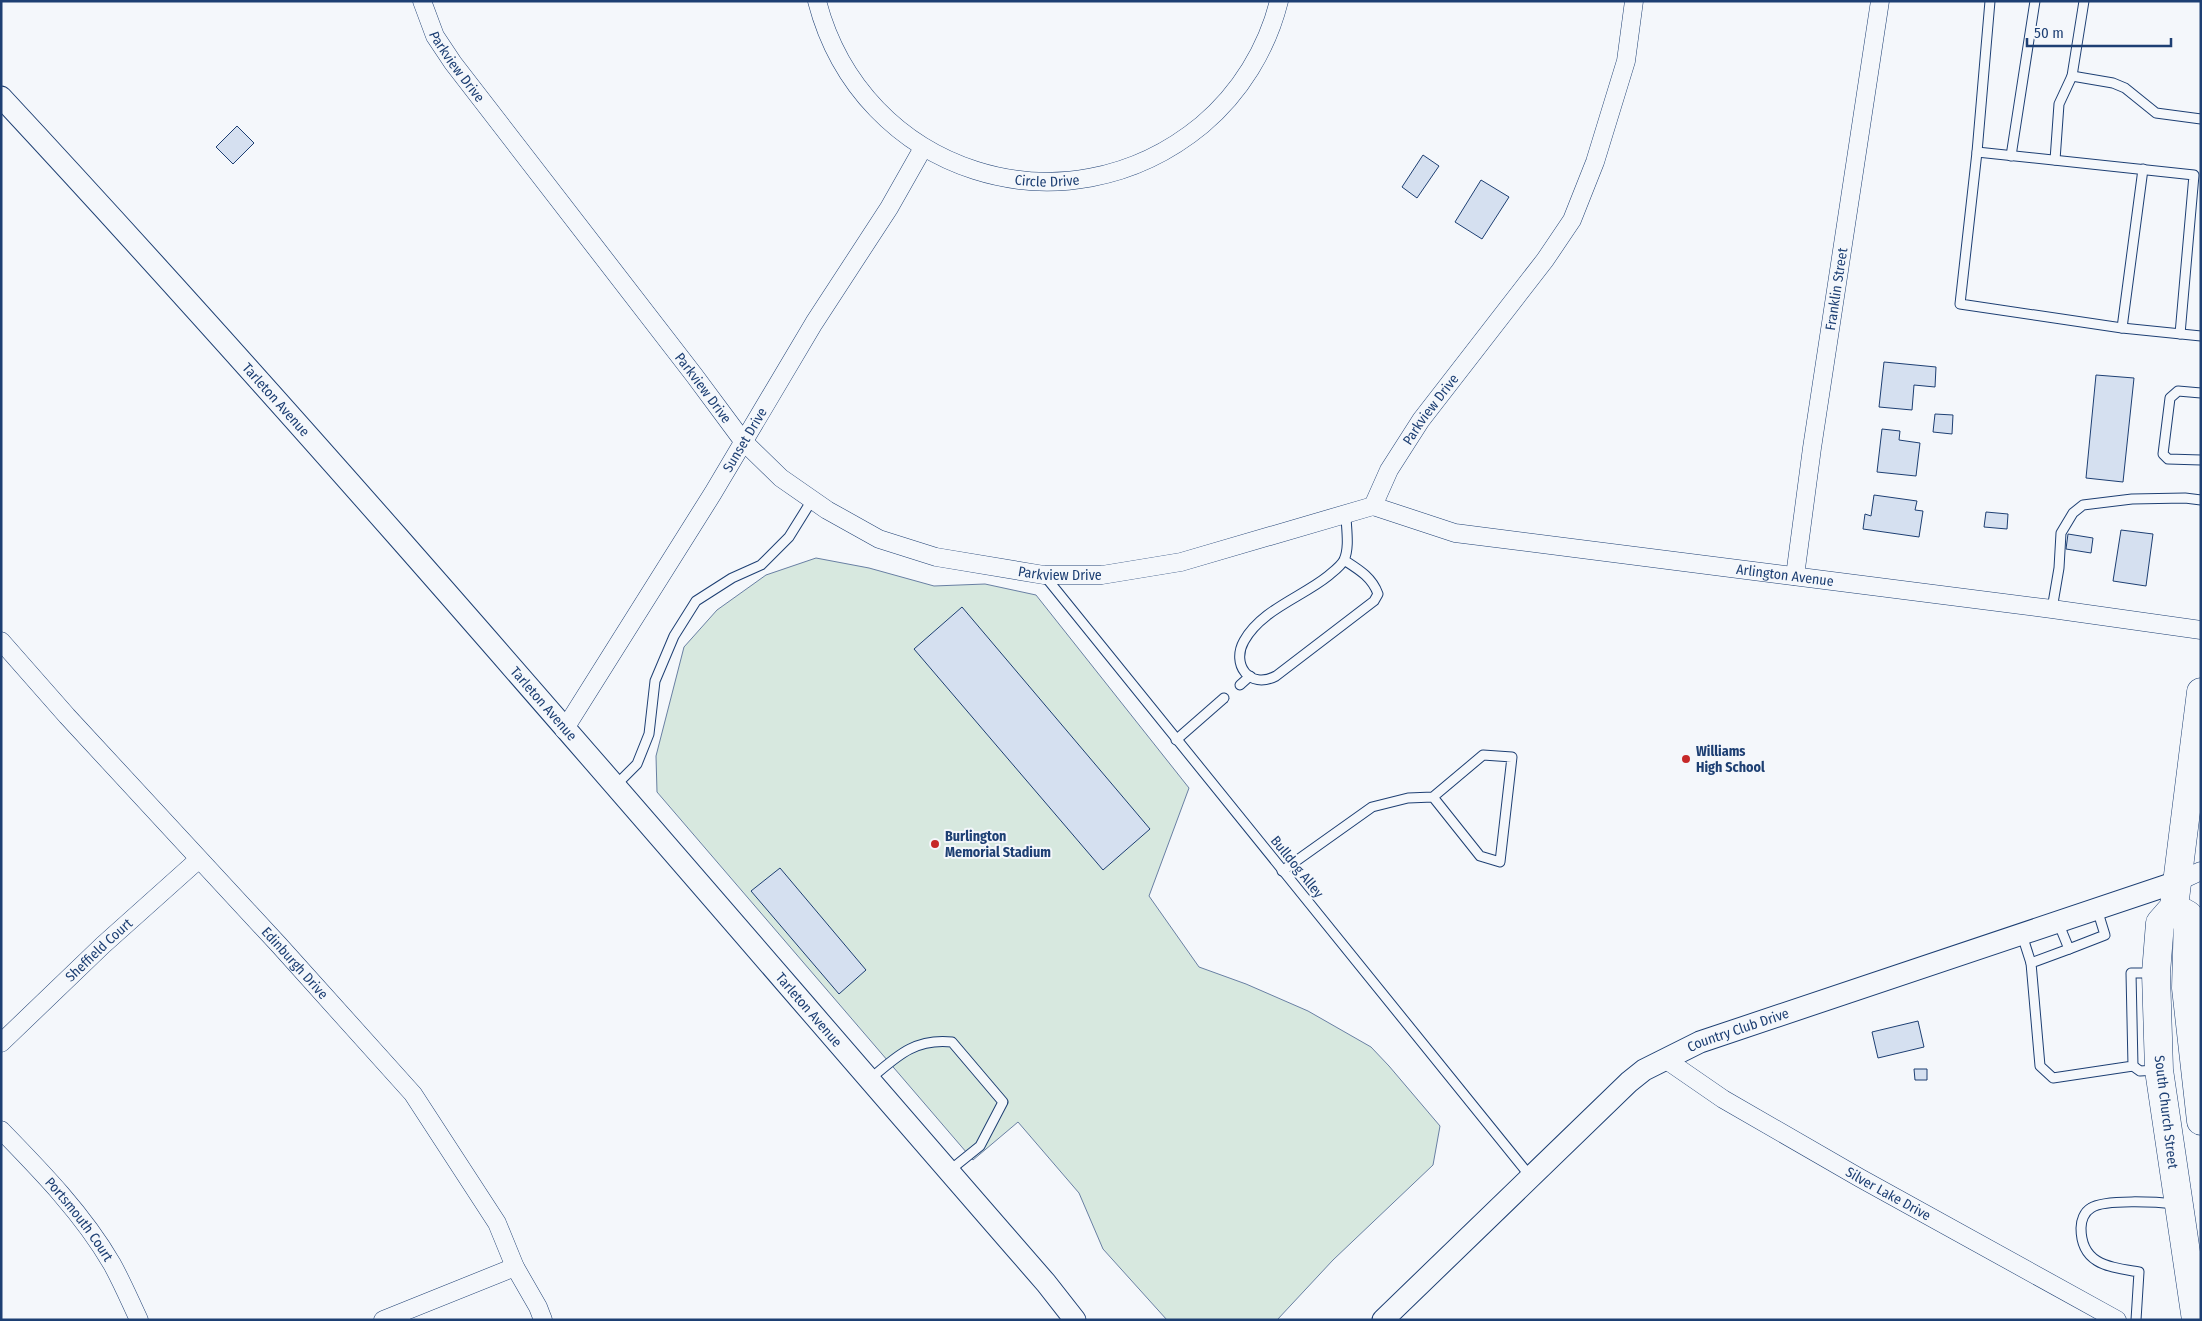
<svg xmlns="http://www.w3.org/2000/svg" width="2202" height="1321" font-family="'Fira Sans Condensed',sans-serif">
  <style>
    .green { fill: #d7e8df; stroke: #687fa3 }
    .building { fill: #d5e0f0; stroke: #1d3f73 }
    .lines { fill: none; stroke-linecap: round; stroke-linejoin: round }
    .service-casing { stroke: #1d3f73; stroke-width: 11 }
    .minor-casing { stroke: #1d3f73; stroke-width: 19 }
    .tertiary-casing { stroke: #1d3f73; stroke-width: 23 }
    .primary-casing { stroke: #1d3f73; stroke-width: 29 }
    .service { stroke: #f4f7fb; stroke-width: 9 }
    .minor { stroke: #f4f7fb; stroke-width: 18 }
    .tertiary { stroke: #f4f7fb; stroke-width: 21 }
    .primary { stroke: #f4f7fb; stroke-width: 28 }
    .poi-dot { fill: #c62828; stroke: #f4f7fb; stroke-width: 2 }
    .labels { text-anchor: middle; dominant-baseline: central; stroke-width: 4; stroke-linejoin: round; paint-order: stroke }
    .street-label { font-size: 14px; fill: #1d3f73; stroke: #f4f7fb }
    .poi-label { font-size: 14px; font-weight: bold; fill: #1d3f73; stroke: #f4f7fb; text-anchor: start }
  </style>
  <rect width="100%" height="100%" fill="#f4f7fb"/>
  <path class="green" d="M816 558 869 568 934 586 985 584 1036 595 1189 788 1149 896 1199 967 1246 984 1308 1011 1371 1047 1389 1066 1440 1126 1433 1165 1333 1260 1277 1320H1167L1103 1249 1079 1193 1018 1122 973 1160 657 792 656 756 684 647 717 610 766 575Z"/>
  <g class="building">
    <path d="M237 126 254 143 233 164 216 147Z"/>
    <path d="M1423 155 1439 166 1417 198 1402 187Z"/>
    <path d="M1481 180 1509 197 1482 239 1455 222Z"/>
    <path d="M1884 362 1936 367 1935 387 1914 385 1912 410 1879 407Z"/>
    <path d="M2096 375 2134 378 2123 482 2086 478Z"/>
    <path d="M1935 414 1953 415 1952 434 1933 432Z"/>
    <path d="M1882 429 1900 431 1899 440 1920 443 1916 476 1877 472Z"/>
    <path d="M1874 495 1917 501 1915 510 1923 511 1919 537 1863 529 1865 514 1871 516Z"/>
    <path d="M1986 512 2008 514 2007 529 1984 527Z"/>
    <path d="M2121 530 2153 534 2146 586 2113 581Z"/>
    <path d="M2068 534 2093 538 2091 553 2066 549Z"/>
    <path d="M962 607 1150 829 1103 870 914 649Z"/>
    <path d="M780 868 866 970 839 994 751 891Z"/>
    <path d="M1918 1021 1924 1047 1878 1058 1872 1032Z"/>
    <path d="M1914 1069H1927V1080H1915Z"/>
  </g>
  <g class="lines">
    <defs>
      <g id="service">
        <path d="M1990 1 1977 152 1960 304 2122 328 2201 336"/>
        <path d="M2072 76 2113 83 2125 88 2156 113 2201 119"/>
        <path d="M1977 152 2194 175 2180 334"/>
        <path d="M2011 156 2035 1"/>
        <path d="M2055 160 2059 104 2072 76 2084 1"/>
        <path d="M2122 328 2143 169"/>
        <path d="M2201 393 2178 391 2170 398 2163 454 2168 459 2201 460"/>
        <path d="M1344 560C1358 569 1372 577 1378 594L1374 601 1276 676C1249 690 1231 664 1244 641 1261 610 1302 597 1328 576 1334 571 1341 566 1344 560 1350 547 1346 528 1346 514"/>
        <path d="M1044 575 1530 1176"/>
        <path d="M2052 609 2059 568 2061 533 2073 513 2083 505 2132 499 2185 498 2201 500"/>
        <path d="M1240 685 1250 676"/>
        <path d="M1176 740 1224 698"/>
        <path d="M615 786 637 764 649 734 655 681 674 636 696 601 732 578 761 565 789 537 812 500"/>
        <path d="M1282 871 1372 807 1408 798 1433 797 1483 755 1512 757 1500 862 1480 856 1433 797"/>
        <path d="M2058 922 2069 949 2105 935 2097 909"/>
        <path d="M2022 935 2031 963"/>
        <path d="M2069 949 2031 963 2040 1066 2053 1078 2133 1066 2131 973H2153"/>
        <path d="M2133 1066 2140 1071 2156 1070"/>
        <path d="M869 1080C896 1057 914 1038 952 1042L1003 1102 980 1146 949 1171"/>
        <path d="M2136 1320 2139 1272C2110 1267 2081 1265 2081 1228 2081 1221 2084 1212 2091 1208 2104 1199 2158 1202 2176 1204"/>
      </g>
      <g id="minor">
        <path id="s1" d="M422 1 435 36 453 63 694 375 743 441 781 478 827 510 879 539 936 557 1044 575H1102L1181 562 1373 506 1389 470 1421 420 1545 260 1572 220 1595 162 1626 61 1634 1"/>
        <path id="s2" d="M817 1C862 174 1065 238 1202 125 1240 93 1267 49 1279 1"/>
        <path id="s3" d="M1373 506 1455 533 2052 609 2201 630"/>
        <path id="s4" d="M1795 576 1812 448 1880 1"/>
        <path id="s5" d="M1 641 67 716 279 945 413 1094 497 1223 515 1267 538 1307 543 1320"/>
        <path id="s6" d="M564 730 713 493 814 323 889 208 923 148"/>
        <path d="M2177 882 2201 871"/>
        <path id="s7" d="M1 1043 103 945 198 860"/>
        <path id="s8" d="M1665 1059 1723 1099 1860 1178 2117 1320"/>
        <path id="s9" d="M1 1130C41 1171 83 1214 112 1264 122 1282 130 1301 139 1320"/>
        <path d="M383 1320 515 1267"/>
      </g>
      <g id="tertiary">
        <path id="s10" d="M1 97C360 483 700 886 1046 1283L1075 1320"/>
        <path id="s11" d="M1383 1320 1629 1082 1644 1070 1700 1042 2177 882"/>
      </g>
      <g id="primary">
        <path d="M2174 907 2188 915 2186 988 2201 1121"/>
        <path d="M2196 1320 2159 1070 2156 973 2160 923 2174 907 2201 692"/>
      </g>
    </defs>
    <use href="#service" class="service-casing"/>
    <use href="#minor" class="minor-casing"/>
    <use href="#tertiary" class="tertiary-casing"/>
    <use href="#primary" class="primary-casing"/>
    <use href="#service" class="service"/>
    <use href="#minor" class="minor"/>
    <use href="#tertiary" class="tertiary"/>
    <use href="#primary" class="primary"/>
  </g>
  <g class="poi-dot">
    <circle cx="1686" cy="759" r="5"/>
    <circle cx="935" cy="844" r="5"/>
  </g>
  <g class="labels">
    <g class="street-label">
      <text stroke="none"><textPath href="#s1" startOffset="75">Parkview Drive</textPath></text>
      <text stroke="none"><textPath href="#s2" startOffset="315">Circle Drive</textPath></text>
      <text stroke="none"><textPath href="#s4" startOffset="290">Franklin Street</textPath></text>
      <text stroke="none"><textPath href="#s1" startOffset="480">Parkview Drive</textPath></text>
      <text stroke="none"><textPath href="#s10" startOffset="409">Tarleton Avenue</textPath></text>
      <text stroke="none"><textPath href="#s1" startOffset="1335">Parkview Drive</textPath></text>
      <text stroke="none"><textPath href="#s6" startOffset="342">Sunset Drive</textPath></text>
      <text stroke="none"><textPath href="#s1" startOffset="900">Parkview Drive</textPath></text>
      <text stroke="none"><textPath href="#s3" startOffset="419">Arlington Avenue</textPath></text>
      <text stroke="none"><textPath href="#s10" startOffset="814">Tarleton Avenue</textPath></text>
      <text transform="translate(1297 867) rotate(51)">Bulldog Alley</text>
      <text stroke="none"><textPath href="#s7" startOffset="135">Sheffield Court</textPath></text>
      <text stroke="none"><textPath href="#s5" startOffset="436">Edinburgh Drive</textPath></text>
      <text stroke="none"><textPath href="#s10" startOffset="1219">Tarleton Avenue</textPath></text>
      <text stroke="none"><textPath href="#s11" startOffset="464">Country Club Drive</textPath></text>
      <text transform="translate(2166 1112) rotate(83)">South Church Street</text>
      <text stroke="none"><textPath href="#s8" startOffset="261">Silver Lake Drive</textPath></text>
      <text stroke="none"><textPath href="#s9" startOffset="119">Portsmouth Court</textPath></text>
    </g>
    <g class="poi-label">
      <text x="1696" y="751">Williams<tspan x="1696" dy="16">High School</tspan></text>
      <text x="945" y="836">Burlington<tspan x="945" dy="16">Memorial Stadium</tspan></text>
    </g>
  </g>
  <rect width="2202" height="1321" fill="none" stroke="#1d3f73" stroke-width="5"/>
  <path d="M2027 38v8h144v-8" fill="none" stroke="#1d3f73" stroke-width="2.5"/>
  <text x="2034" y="38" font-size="15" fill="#1d3f73" stroke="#f4f7fb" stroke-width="4" paint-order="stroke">50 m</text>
</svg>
